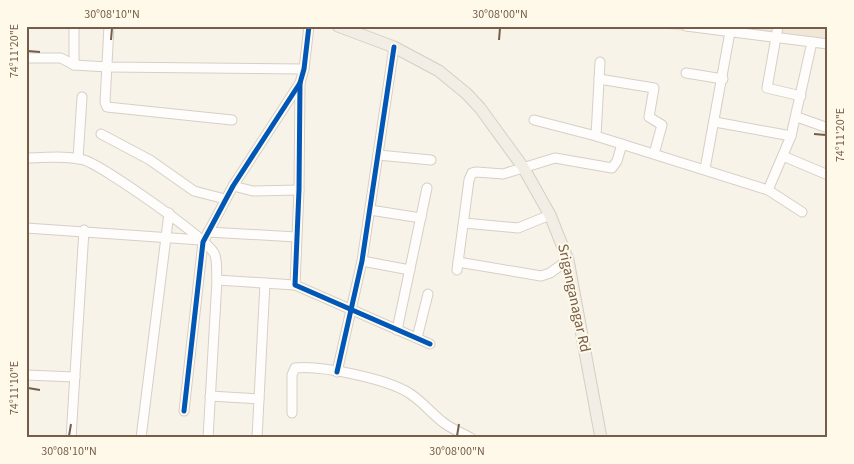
<svg xmlns="http://www.w3.org/2000/svg" width="854" height="464" font-family="'Source Sans 3',sans-serif">
  <style>
    .residential { fill: #f0e7d6 }
    .lines { fill: none; stroke-linecap: round; stroke-linejoin: round }
    .minor-casing { stroke: #d6cfc6; stroke-width: 11 }
    .major-casing { stroke: #d5cec5; stroke-width: 13 }
    .minor { stroke: #fefdfc; stroke-width: 9 }
    .major { stroke: #f2eee5; stroke-width: 11 }
    .cycleway-casing { stroke: #fff9ea; stroke-width: 8 }
    .cycleway { stroke: #0057b8; stroke-width: 5 }
    .ticks { fill: none; stroke: #755d49; stroke-width: 2 }
    .labels { text-anchor: middle; dominant-baseline: central; stroke-width: 4; stroke-linejoin: round; paint-order: stroke }
    .street-label { font-size: 15px; fill: #755d49; stroke: #fff9ea }
    .neatline { fill: none; stroke: #755d49; stroke-width: 2 }
    .ticks-label { font-size: 12px; text-anchor: middle; fill: #755d49 }
  </style>
  <rect width="100%" height="100%" fill="#f7f3e9"/>
  <path class="residential" d="M643 26H828V49Z"/>
  <g class="lines">
    <defs>
      <g id="minor">
        <path d="M109 26 105 102 107 107 232 120"/>
        <path d="M309 26 304 69 300 83 299 190 295 285 430 344"/>
        <path d="M686 26 828 44"/>
        <path d="M778 26 767 88 801 96"/>
        <path d="M26 58H61L74 65 108 67 304 69"/>
        <path d="M74 65V26"/>
        <path d="M686 73 723 79"/>
        <path d="M599 79 654 88 649 117 662 125 654 154"/>
        <path d="M797 117 828 128"/>
        <path d="M534 120 596 136 768 190 802 212"/>
        <path d="M715 122 791 136"/>
        <path d="M101 134 150 160 194 191 225 199"/>
        <path d="M596 136 600 62"/>
        <path d="M378 155 431 160"/>
        <path d="M783 156 828 175"/>
        <path d="M26 158C44 158 66 155 84 160 103 166 205 237 214 253 218 260 216 272 217 280L295 285"/>
        <path d="M78 159 82 97"/>
        <path d="M705 169 730 32"/>
        <path d="M233 186 253 191 299 190"/>
        <path d="M768 190 791 136 812 42"/>
        <path d="M370 210 421 218"/>
        <path d="M464 223 518 228 550 215"/>
        <path d="M26 228 201 240"/>
        <path d="M208 232 296 237"/>
        <path d="M362 261 410 270"/>
        <path d="M458 262 541 276 550 273 568 260"/>
        <path d="M457 270 469 180 472 173 477 172 503 174 555 158 612 168 617 161 622 144"/>
        <path d="M397 330 427 188"/>
        <path d="M417 338 428 294"/>
        <path d="M337 372 362 261 394 47"/>
        <path d="M26 375 75 377"/>
        <path d="M210 396 259 399"/>
        <path d="M184 411 203 242 233 186 300 83"/>
        <path d="M292 413V375L295 368C321 365 387 379 409 393 422 401 432 414 444 423 452 429 462 433 471 438"/>
        <path d="M71 438 84 230"/>
        <path d="M141 438 169 213"/>
        <path d="M208 438 217 280"/>
        <path d="M257 438 265 283"/>
      </g>
      <path id="major" d="M338 26 394 47 439 71 467 94 480 108 523 167 550 215 568 260 601 438"/>
    </defs>
    <use href="#minor" class="minor-casing"/>
    <use href="#major" class="major-casing"/>
    <use href="#minor" class="minor"/>
    <use href="#major" class="major"/>
    <defs>
      <g id="cycleway">
        <path d="M309 26 304 69 300 83 299 190 295 285 430 344"/>
        <path d="M337 372 362 261 394 47"/>
        <path d="M184 411 203 242 233 186 300 83"/>
      </g>
    </defs>
    <use href="#cycleway" class="cycleway-casing"/>
    <use href="#cycleway" class="cycleway"/>
  </g>
  <path class="ticks" d="M111 40 112 28M499 40 500 28M28 51 40 52M814 134 826 135M28 388 40 390M69 436 71 424M457 436 459 424"/>
  <g class="labels">
    <g class="street-label">
      <text transform="translate(574 298) rotate(78)">Sriganganagar Rd</text>
    </g>
  </g>
  <rect width="854" height="464" fill="none" stroke="#fff9ea" stroke-width="55"/>
  <rect x="28" y="28" width="798" height="408" class="neatline"/>
  <g class="ticks-label">
    <text x="112" y="18">30°08'10"N</text>
    <text x="500" y="18">30°08'00"N</text>
    <text transform="translate(14 51) rotate(-90)" y="4">74°11'20"E</text>
    <text transform="translate(840 135) rotate(-90)" y="4">74°11'20"E</text>
    <text transform="translate(14 388) rotate(-90)" y="4">74°11'10"E</text>
    <text x="69" y="455">30°08'10"N</text>
    <text x="457" y="455">30°08'00"N</text>
  </g>
</svg>
